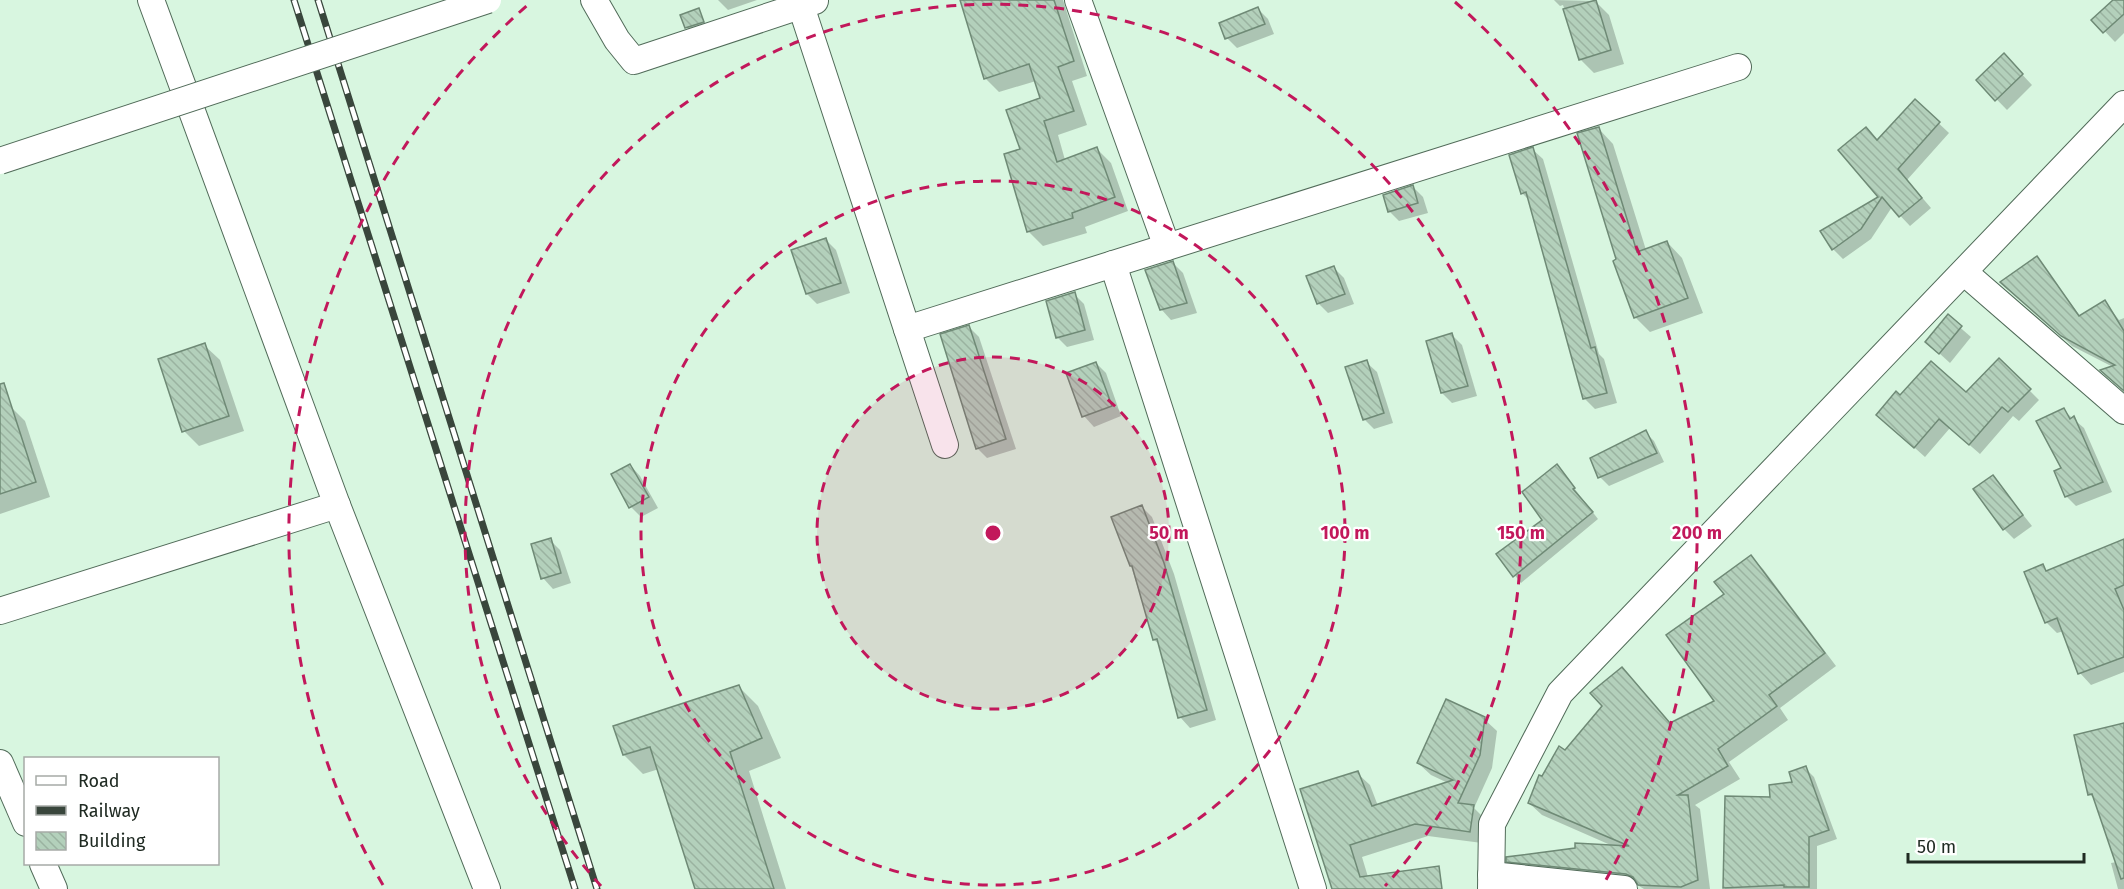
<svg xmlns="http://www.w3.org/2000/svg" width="2124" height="889" font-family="'Fira Sans',sans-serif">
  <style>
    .shadow { fill: #0003 }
    .building { fill: url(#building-back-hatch); stroke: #6f8a76; stroke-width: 1.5 }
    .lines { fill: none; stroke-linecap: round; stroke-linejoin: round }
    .minor-casing { stroke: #516b59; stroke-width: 28 }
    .minor { stroke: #fff; stroke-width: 26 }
    .rail-casing { stroke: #39463c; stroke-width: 7 }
    .rail { stroke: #fff; stroke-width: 4.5; stroke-dasharray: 14; stroke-linecap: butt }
    .minor-bridge-casing { stroke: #516b59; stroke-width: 28; stroke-linecap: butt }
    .minor-bridge { stroke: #fff; stroke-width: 26 }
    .ring { fill: none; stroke: #c2185b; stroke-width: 3; stroke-dasharray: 10 8 }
    .centre { fill: #c2185b; stroke: #fff; stroke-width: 3 }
    .ring-label { font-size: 18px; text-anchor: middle; font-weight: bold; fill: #c2185b; stroke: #fff; stroke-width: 4.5; stroke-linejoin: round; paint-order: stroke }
  </style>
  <defs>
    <pattern id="building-back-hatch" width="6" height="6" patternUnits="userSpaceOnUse" patternTransform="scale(1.5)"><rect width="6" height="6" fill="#b3d0bb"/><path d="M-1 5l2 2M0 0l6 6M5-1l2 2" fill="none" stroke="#9ab3a0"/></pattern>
  </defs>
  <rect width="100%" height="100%" fill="#d8f6e0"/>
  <g class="shadow">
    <path d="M718 0H757L728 10Z"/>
    <path d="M961 0H1063L1087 76 1072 81 1087 125 1058 135 1065 160 1097 149 1111 163 1128 211 1085 227 1087 233 1043 246 1028 231 1022 150 1042 99 1036 81 999 92 985 78Z"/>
    <path d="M1554 0 1595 1 1609 15 1624 64 1594 73 1580 59 1563 5 1560 6Z"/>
    <path d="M2115 0H2124V33L2115 42 2094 20Z"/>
    <path d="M698 9 707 27 691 32 686 27Z"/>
    <path d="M1258 9 1268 19 1274 34 1237 48 1227 38Z"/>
    <path d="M2004 55 2032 85 2007 110 1978 80Z"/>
    <path d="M1915 101 1949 133 1907 180 1931 208 1910 226 1892 207 1871 239 1843 259 1833 249 1881 198 1878 141Z"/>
    <path d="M1598 128 1613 144 1646 250 1667 242 1682 258 1703 313 1650 332 1635 317 1618 260Z"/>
    <path d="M1532 149 1543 159 1599 354 1604 359 1617 403 1595 409 1585 399 1531 202 1522 193Z"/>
    <path d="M1413 187 1423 197 1428 213 1399 221 1389 211Z"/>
    <path d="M826 240 836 250 850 293 817 304 807 294Z"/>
    <path d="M2037 258 2081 317 2105 302 2119 320 2124 318V391L2113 367 2072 346 2012 291Z"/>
    <path d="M1173 263 1183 273 1197 313 1171 320 1161 309Z"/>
    <path d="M1334 268 1344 278 1354 304 1328 313 1318 303Z"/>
    <path d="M1074 294 1084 304 1094 340 1067 347 1057 337Z"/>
    <path d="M1948 317 1971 337 1950 363 1927 342Z"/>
    <path d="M969 327 979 337 1016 449 987 458 977 448Z"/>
    <path d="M1452 335 1462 345 1477 396 1452 403 1442 393Z"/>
    <path d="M204 345 220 360 244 431 199 446 184 431Z"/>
    <path d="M1999 360 2039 400 2019 421 2013 416 1980 454 1950 428 1925 457 1878 415 1966 395Z"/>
    <path d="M1366 362 1377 372 1393 423 1374 429 1364 419Z"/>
    <path d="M1096 363 1106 373 1121 416 1094 427 1084 416 1068 374Z"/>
    <path d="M10 406 25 421 50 497 0 514V409Z"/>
    <path d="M2063 410 2084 428 2112 492 2076 506 2066 496Z"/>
    <path d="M1645 432 1654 441 1664 462 1609 486 1600 477Z"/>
    <path d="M630 465 640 476 658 508 641 517 631 507Z"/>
    <path d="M1557 466 1598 519 1521 583 1498 554 1545 520Z"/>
    <path d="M1993 477 2032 526 2014 539 2004 529Z"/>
    <path d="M1142 507 1152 517 1174 574 1216 720 1190 728 1180 717 1160 645 1154 640 1131 566Z"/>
    <path d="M550 540 560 550 571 583 553 589 543 578Z"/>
    <path d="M2124 540V672L2091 685 2080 673 2064 631 2057 633 2046 622 2042 566 2048 572Z"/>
    <path d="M1751 557 1763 569 1836 666 1780 708 1788 720 1729 762 1740 779 1695 805 1700 809 1710 889H1644L1639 886 1521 873 1508 861 1615 847 1542 815 1529 803 1543 778 1566 752 1671 725 1716 701 1726 595Z"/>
    <path d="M739 687 758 706 781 758 749 771 786 889H697L659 769 643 774 624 755Z"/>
    <path d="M1484 719 1497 731 1492 768 1474 808 1485 819 1482 843 1428 836 1362 857 1368 877 1409 889H1334L1357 773 1370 785 1378 806 1448 783 1431 775 1418 763Z"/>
    <path d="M2124 724V889H2118L2111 863 2117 862 2096 800 2089 794Z"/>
    <path d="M1805 768 1814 777 1837 839 1817 846V889H1725L1726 797 1772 798 1795 784Z"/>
  </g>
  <g class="building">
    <path d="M960 0H1054L1074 61 1058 67 1074 111 1044 121 1057 162 1097 147 1115 197 1072 213 1073 218 1027 232 1004 154 1020 149 1006 110 1040 98 1029 64 984 79Z"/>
    <path d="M1596 0 1611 50 1579 60 1563 9Z"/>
    <path d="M2113 0H2124V14L2103 33 2091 20Z"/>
    <path d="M1258 7 1265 24 1225 39 1219 23Z"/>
    <path d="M699 8 704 22 685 28 680 15Z"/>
    <path d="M2004 53 2023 74 1995 101 1976 80Z"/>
    <path d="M1915 99 1940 122 1898 169 1922 198 1899 217 1882 197 1861 229 1832 250 1820 231 1878 197 1838 150 1866 127 1877 140Z"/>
    <path d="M1599 127 1637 252 1667 241 1688 298 1634 318 1613 261 1616 259 1577 133Z"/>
    <path d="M1533 147 1591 348 1595 347 1607 393 1583 399 1526 192 1521 194 1509 155Z"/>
    <path d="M1413 185 1418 203 1388 212 1383 195Z"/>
    <path d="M826 238 841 283 806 294 791 250Z"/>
    <path d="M2037 256 2079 316 2105 300 2124 331V391L2100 370 2115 365 2061 336 2000 282Z"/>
    <path d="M1173 261 1187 303 1160 310 1145 270Z"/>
    <path d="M1334 266 1345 294 1317 304 1306 276Z"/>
    <path d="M1075 292 1085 330 1056 338 1046 301Z"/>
    <path d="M1948 314 1962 326 1939 354 1925 342Z"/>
    <path d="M969 325 1006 439 976 449 940 334Z"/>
    <path d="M1452 333 1468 386 1441 393 1426 341Z"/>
    <path d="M205 343 229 416 182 432 158 359Z"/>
    <path d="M1999 358 2031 389 2008 412 2002 407 1969 445 1939 419 1914 448 1876 415 1896 391 1900 395 1931 361 1966 392Z"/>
    <path d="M1367 360 1384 413 1363 420 1345 367Z"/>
    <path d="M1096 362 1112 406 1082 417 1066 373Z"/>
    <path d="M4 383 36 482 0 494V384Z"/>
    <path d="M2064 408 2070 419 2074 416 2103 482 2065 497 2054 471 2061 468 2036 421Z"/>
    <path d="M1646 430 1657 453 1598 478 1590 458Z"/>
    <path d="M630 464 649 497 629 508 611 474Z"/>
    <path d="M1557 464 1575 488 1573 489 1593 512 1513 577 1496 554 1542 520 1522 492Z"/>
    <path d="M1993 475 2023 515 2003 530 1973 489Z"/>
    <path d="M1142 505 1164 563 1207 710 1178 718 1157 639 1153 640 1132 566H1130L1111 517Z"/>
    <path d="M551 538 561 573 541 579 531 544Z"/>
    <path d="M2124 539V585L2115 589 2124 610V657L2078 674 2057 618 2045 623 2024 572 2043 564 2046 571Z"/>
    <path d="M1751 555 1825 653 1769 695 1777 706 1718 749 1728 766 1678 795H1688L1698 880 1681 887 1638 885 1633 877 1626 874 1506 862V857L1575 848V843L1629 846 1528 803 1539 775 1542 776 1559 746 1565 750 1602 706 1590 693 1622 667 1670 723 1714 701 1666 635 1724 594 1714 582Z"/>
    <path d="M739 685 762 738 730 752 774 889H695L650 747 623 755 613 726Z"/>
    <path d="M1446 699 1485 717 1480 755 1458 803 1474 805 1470 832 1415 824 1350 845 1360 877 1439 866 1442 889H1332L1300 789 1358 771 1372 806 1453 780 1417 763Z"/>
    <path d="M2124 723V878L2121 879 2092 794 2088 795 2074 735Z"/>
    <path d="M1806 766 1829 830 1809 837V887H1784V885L1723 888 1725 796 1770 797 1769 785 1792 782 1789 772Z"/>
  </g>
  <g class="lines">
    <defs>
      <g id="minor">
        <path d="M151 0 337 505 487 889"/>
        <path d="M594 0 617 40 634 61 815 1"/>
        <path d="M1078 0 1167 247"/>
        <path d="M801 6 945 445"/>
        <path d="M1113 264 1313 889"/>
        <path d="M1965 273 2124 411"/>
        <path d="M907 329 1738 67"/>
        <path d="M0 611 337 505"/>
        <path d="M0 763 26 823"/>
        <path d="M43 864 54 889"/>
        <path d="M1491 875 1624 889"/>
        <path d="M1491 889 1492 824 1560 693 2124 104"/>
      </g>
    </defs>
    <use href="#minor" class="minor-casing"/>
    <use href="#minor" class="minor"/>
    <defs>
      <g id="rail">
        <path d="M294 0 575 889"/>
        <path d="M318 0 597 889"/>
      </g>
    </defs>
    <use href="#rail" class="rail-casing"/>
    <use href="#rail" class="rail"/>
    <defs>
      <path id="minor-bridge" d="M0 161 488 0"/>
    </defs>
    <use href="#minor-bridge" class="minor-bridge-casing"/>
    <use href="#minor-bridge" class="minor-bridge"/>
  </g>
  <circle cx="993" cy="533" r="176" fill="#c2185b" fill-opacity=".12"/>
  <g class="ring">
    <circle cx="993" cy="533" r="176"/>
    <circle cx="993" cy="533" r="352"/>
    <path d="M601 886A528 528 0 1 1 1385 886"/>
    <path d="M383 885A704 704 0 0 1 531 2M1455 2A704 704 0 0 1 1603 885"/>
  </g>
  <circle cx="993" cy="533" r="9" class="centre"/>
  <g class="ring-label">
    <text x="1169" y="539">50 m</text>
    <text x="1345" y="539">100 m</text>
    <text x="1521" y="539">150 m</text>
    <text x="1697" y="539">200 m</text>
  </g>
  <rect x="24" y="757" width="195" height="108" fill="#ffffff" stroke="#a6aaa7" stroke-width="1.5"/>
  <rect x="36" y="776" width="30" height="9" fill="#ffffff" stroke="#a6aaa7" stroke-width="1.5"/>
  <text x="78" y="787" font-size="18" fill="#202b23">Road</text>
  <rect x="36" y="806" width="30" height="9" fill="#39463c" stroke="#a6aaa7" stroke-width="1.5"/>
  <text x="78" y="817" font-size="18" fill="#202b23">Railway</text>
  <rect x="36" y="832" width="30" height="18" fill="url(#building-back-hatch)" stroke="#a6aaa7" stroke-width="1.5"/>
  <text x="78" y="847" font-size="18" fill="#202b23">Building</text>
  <path d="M1908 853v9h176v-9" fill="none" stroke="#202b23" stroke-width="3"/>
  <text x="1917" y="853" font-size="18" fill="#202b23" stroke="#ffffff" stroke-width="4.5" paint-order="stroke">50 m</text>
</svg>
